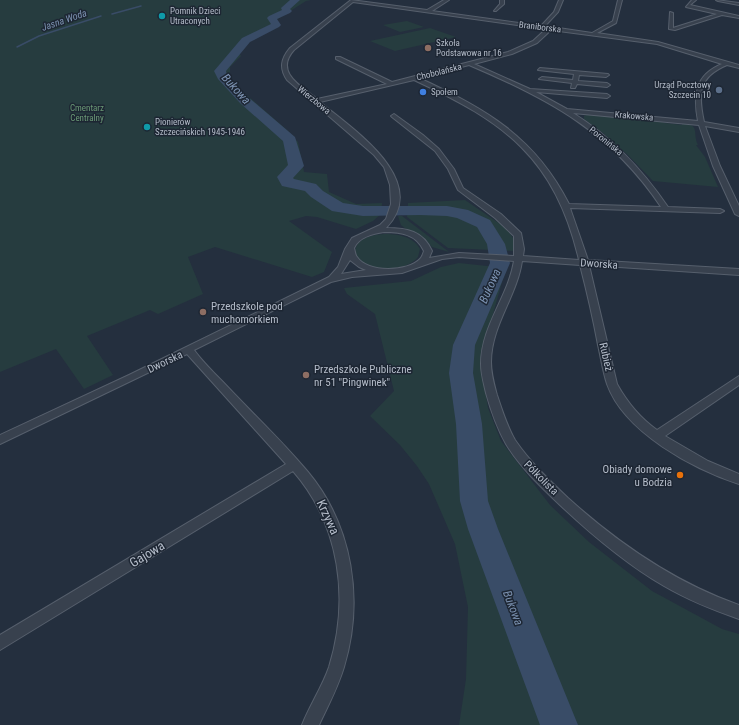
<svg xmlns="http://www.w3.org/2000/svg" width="739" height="725" font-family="'Roboto Condensed',sans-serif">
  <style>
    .green { fill: #263c3f }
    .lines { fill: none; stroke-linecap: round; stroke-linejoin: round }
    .stream { stroke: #394c67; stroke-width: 1.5 }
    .river { fill: #394c67; fill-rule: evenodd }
    .minor-casing { stroke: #565f6c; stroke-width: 2 }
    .minor { fill: #38414e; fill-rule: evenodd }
    .culture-dot { fill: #0f9aa8; stroke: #1d2633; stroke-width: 1.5 }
    .education-dot { fill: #8d6e63; stroke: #1d2633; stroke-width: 1.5 }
    .service-dot { fill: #5c6f8a; stroke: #1d2633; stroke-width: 1.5 }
    .shop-dot { fill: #3f7fe0; stroke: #1d2633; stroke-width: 1.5 }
    .food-dot { fill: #e8710a; stroke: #1d2633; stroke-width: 1.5 }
    .labels { text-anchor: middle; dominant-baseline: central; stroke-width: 3; stroke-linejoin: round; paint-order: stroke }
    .far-poi-label { font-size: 9px; fill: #b4bcc9; stroke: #1d2633; text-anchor: start }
    .far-street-label { font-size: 9px; fill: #b4bcc9; stroke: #1d2633 }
    .far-park-label { font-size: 9px; fill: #6b9a76; stroke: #1d2633 }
    .far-water-label { font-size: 10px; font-style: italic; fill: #7c92b1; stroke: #1d2633 }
    .street-label { font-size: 11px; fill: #b4bcc9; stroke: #1d2633 }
    .poi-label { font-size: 11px; fill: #b4bcc9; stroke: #1d2633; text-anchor: start }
    .water-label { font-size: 12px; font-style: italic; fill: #7c92b1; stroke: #1d2633 }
    .near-street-label { font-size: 13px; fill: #b4bcc9; stroke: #1d2633 }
  </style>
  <rect width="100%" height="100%" fill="#242f3e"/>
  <g class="green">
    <path d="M0 0H311L306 1 273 22 274 26C261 35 248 37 237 49L241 56 230 67V78L241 90 287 130 298 142 304 172 327 174 329 192 356 204 382 203 381 214 373 221 356 229 317 217 306 216 289 221 332 252 324 272 312 277 215 247 188 257 203 294 158 314 150 310 87 336 113 375 84 389 56 349 0 372Z"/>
    <path d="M407 21 424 27 400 32 383 25Z"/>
    <path d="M430 28 456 37 395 51 370 41Z"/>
    <path d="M589 114 656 120 665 123 682 125V123C701 125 692 132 698 145H696L705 157 718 187 653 181 628 155 603 133 584 119V116Z"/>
    <path d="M465 200 506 228 513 238 514 251 448 248 407 217 408 203Z"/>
    <path d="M398 216H402L449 252 432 247 425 239 407 230 401 225Z"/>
    <path d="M384 234C397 234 413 236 420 249L418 257C406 273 362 274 355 252 356 238 372 235 384 234Z"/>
    <path d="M459 263 506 268 482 353V371L488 408 501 441 550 505 589 542 652 591 722 629 739 634V725H459L466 679 468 607 455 544 429 484 417 466 400 445 370 416 394 391 375 314 347 294 344 288 411 281 441 267Z"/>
  </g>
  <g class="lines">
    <g class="stream">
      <path d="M112 14 141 6"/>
      <path d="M17 47 39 36 101 16"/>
    </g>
    <path class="river" d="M290 0H300L290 9 292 11 290 13 277 19 281 25 279 27 250 42 226 71 227 76 248 97 295 137 304 166 293 178 294 179 316 184 323 191 343 203 363 206H447L468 210 490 220 505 244 510 263 475 345 473 373 482 424 488 501 498 529 578 725H540L468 529 460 501 456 424 449 373 453 345 490 263 487 244 477 227 457 218 447 216 420 215 363 216 338 212 332 211 311 197 305 191 282 186 277 177 288 165 283 141 240 103 218 79 214 71 242 38 271 24 267 18 269 16 282 10 281 8Z"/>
    <defs>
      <g id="minor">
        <path d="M351 0 427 10 444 0H449L432 11 541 26 554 12 559 0H563L558 12 545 26 592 33 613 21 618 0H622L616 23 597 33 658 42 739 65V68L727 65C698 77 698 94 704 122L739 128V132L705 126 720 166 739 206V216L735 214 713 166 699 125 573 113C613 138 642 169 668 207L720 209 724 211 720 213 570 208 588 260 739 269V275L589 265 617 384C627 402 640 418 657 430L739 376V385L665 436 708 461 739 474V484C693 469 624 432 607 384 603 372 601 358 598 345 593 318 587 292 580 265L522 261C517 296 491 326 491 362 491 374 494 384 497 395 502 410 507 426 515 440 530 462 549 480 568 498 619 544 674 582 739 605V619C713 610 688 600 664 586 626 564 592 535 560 505 540 486 520 467 506 444 497 428 491 411 486 393 484 384 481 374 481 364 481 326 508 297 514 261L459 257 442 259 402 273 352 277 331 282 194 350C203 362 213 372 223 382 251 412 282 441 308 472 353 526 364 601 344 667 338 687 328 706 319 725H302C310 705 322 687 329 667 350 599 340 525 293 471L0 650V635L286 464 187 354 0 444V435L129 375 329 277 338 267 345 249 352 238 380 225 386 219 391 204 390 185 384 167 374 155 287 80C279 68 281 59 290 48ZM353 2 546 29 533 41 508 52 392 82 340 57H336V59L387 84 317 99C301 86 274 72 294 50ZM551 30 657 44 722 64C695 75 693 95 698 121L567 109 536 92 607 98 610 96 607 94 530 89 474 64 512 54 537 43ZM469 65C549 99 611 132 661 207L569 204C535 137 485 108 419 78ZM414 80C505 122 555 158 579 260L523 256 524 249 521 233 501 214 463 188 454 169 439 149 423 135 394 114 391 116 392 117 435 151 448 169 458 190 495 218 514 236V256L459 253 429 258 432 251C423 231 407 228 386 228 432 180 351 128 320 102ZM384 232C401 232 416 234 424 251 423 254 422 257 420 259 408 272 367 273 357 257 355 255 355 251 354 248 359 237 372 234 384 232ZM350 260 359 267 366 270 341 274Z"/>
        <path d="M500 0H504V4L496 11H494L500 4Z"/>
        <path d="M692 0H696L690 5 739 16V18L722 15 675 30 669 29 670 12 673 13V28L717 14 686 7Z"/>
        <path d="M716 0 739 3V5L718 1Z"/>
        <path d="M540 68 608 74 609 75 606 77 579 75 578 81 607 83 610 85 607 87 577 84 575 88H571L572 83 539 79 542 77 573 80 574 74 538 70Z"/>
      </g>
    </defs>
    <use href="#minor" class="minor-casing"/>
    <use href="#minor" class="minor"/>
  </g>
  <g class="culture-dot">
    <circle cx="162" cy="16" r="4"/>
    <circle cx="147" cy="127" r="4"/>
  </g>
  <g class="education-dot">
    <circle cx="428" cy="48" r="4"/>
    <circle cx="203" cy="312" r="4"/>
    <circle cx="306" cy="375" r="4"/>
  </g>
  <circle class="service-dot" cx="719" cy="90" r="4"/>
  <circle class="shop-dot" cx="423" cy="92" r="4"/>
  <circle class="food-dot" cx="680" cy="475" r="4"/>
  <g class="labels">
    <g class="far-poi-label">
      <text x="170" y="11">Pomnik Dzieci<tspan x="170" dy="10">Utraconych</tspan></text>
      <text x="436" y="43">Szkoła<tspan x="436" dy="10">Podstawowa nr 16</tspan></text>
      <text x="711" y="85" text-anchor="end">Urząd Pocztowy<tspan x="711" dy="10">Szczecin 10</tspan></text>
      <text x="431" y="92">Społem</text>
      <text x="155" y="122">Pionierów<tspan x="155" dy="10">Szczecińskich 1945-1946</tspan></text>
    </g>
    <g class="far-street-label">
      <text transform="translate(540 27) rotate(7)">Braniborska</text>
      <text transform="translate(439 72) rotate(-14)">Chobolańska</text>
      <text transform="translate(314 100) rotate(39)">Wierzbowa</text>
      <text transform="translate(634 116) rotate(5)">Krakowska</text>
      <text transform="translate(606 141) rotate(39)">Poronińska</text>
    </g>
    <g class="far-park-label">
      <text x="87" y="108">Cmentarz<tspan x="87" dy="10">Centralny</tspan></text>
    </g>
    <g class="far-water-label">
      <text transform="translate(64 20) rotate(-19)">Jasna Woda</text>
    </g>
    <g class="street-label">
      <text transform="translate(599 264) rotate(4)">Dworska</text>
      <text transform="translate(606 357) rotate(77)">Rubież</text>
      <text transform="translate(165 362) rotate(-26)">Dworska</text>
      <text transform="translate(541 478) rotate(45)">Półkolista</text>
    </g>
    <g class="poi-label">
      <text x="211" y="306">Przedszkole pod<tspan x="211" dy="13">muchomorkiem</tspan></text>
      <text x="314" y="369">Przedszkole Publiczne<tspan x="314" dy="13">nr 51 "Pingwinek"</tspan></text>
      <text x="672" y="469" text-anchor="end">Obiady domowe<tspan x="672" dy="13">u Bodzia</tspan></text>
    </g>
    <g class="water-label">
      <text transform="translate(236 89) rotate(48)">Bukowa</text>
      <text transform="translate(490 286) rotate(-66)">Bukowa</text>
      <text transform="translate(513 608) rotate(69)">Bukowa</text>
    </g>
    <g class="near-street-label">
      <text transform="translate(328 517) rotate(65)">Krzywa</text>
      <text transform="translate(147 554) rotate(-31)">Gajowa</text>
    </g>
  </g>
</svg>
